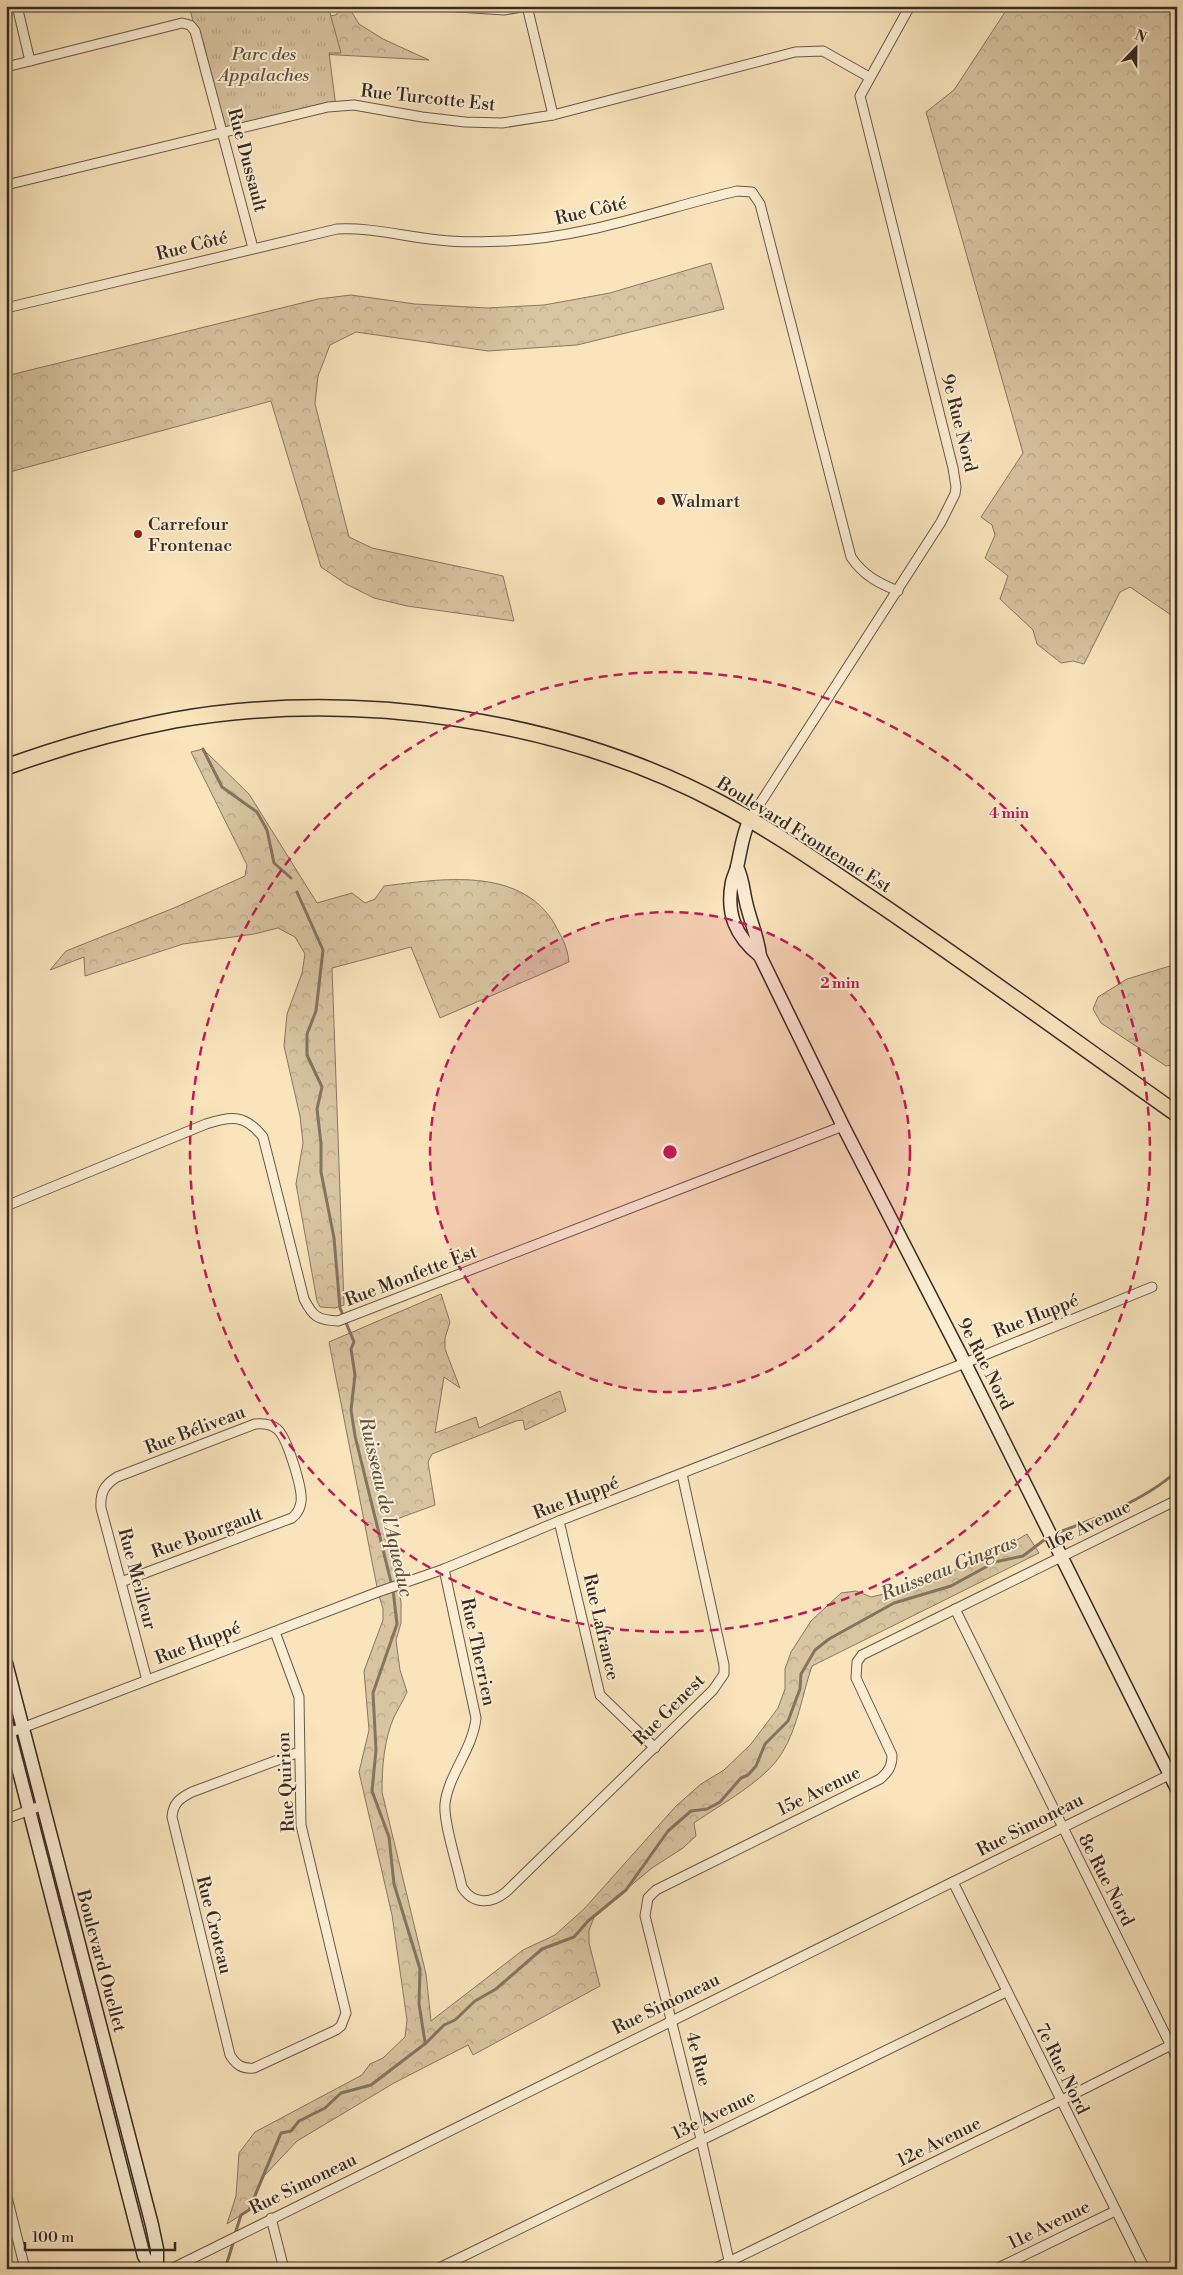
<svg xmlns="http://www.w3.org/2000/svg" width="1183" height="2275" font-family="'Libre Bodoni',serif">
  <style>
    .forest { fill: url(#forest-crowns); stroke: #887762 }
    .park { fill: url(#park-tufts); stroke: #887762 }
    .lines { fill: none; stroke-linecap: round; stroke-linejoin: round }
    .stream { stroke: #847460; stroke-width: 3 }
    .street-casing { stroke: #68584a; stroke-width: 11 }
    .secondary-casing { stroke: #382a24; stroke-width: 15 }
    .primary-casing { stroke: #382a24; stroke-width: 18 }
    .street { stroke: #fbedd3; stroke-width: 9 }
    .secondary { stroke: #fbedd3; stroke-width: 12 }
    .primary { stroke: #f9e4bb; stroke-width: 15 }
    .ring { fill: none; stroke: #c2185b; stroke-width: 2.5; stroke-dasharray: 9 6 }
    .poi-dot { fill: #8f2418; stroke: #fbedd3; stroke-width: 2 }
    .labels { text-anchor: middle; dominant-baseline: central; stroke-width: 4; stroke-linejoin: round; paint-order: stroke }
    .park-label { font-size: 18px; font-style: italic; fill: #605043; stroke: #fbedd3 }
    .street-label { font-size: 18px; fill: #382a24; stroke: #fbedd3 }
    .poi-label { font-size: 18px; fill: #382a24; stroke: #fbedd3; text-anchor: start }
    .water-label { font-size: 19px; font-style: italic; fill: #5e4f42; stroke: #fbedd3 }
    .centre { fill: #c2185b; stroke: #fbedd3; stroke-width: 2.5 }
    .ring-label { font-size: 15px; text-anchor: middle; font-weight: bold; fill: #c2185b; stroke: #fbedd3; stroke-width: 4; stroke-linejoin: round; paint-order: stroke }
  </style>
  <defs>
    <pattern id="forest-crowns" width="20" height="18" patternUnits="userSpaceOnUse" patternTransform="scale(1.25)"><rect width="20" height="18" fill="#d8c4a1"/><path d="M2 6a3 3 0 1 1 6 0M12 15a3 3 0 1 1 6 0" fill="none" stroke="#baa98a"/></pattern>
    <pattern id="park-tufts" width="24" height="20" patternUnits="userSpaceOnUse" patternTransform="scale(1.25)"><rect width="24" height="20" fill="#d8c4a1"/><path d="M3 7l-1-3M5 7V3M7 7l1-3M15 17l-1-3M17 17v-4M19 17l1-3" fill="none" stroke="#baa98a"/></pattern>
  </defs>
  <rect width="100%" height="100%" fill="#f9e4bb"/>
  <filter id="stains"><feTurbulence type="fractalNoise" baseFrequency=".004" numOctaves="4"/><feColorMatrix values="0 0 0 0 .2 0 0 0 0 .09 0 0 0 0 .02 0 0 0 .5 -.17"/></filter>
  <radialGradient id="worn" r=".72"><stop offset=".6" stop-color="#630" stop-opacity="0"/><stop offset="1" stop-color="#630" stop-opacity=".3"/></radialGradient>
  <g class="forest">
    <path d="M342 6H348L359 24 383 39 429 60 320 54 316 18 336 15Z"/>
    <path d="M1009 6H1177V619L1130 587 1120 592 1084 664 1073 661 1061 663 1037 644 1033 630 1000 599 1008 576 985 558 995 535 992 525 981 517 1023 453 926 112 954 90Z"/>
    <path d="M711 263 724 309 577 345 488 351 356 332 330 345 318 376 315 404 349 537 372 548 503 576 514 621 407 606 374 598 346 584 321 567 271 401 6 473V376L318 299 351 295 415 304 487 308 544 305 610 293Z"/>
    <path d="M203 749 249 794 317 903 352 893 365 903 375 899 384 886C441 879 519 866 554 923 562 938 567 945 569 962L440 1018 411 947 332 968 344 1305 335 1308 320 1307 317 1301 296 1184 303 1143 300 1116 284 1046 287 1014 302 973 305 954 295 937 278 928 254 934 183 944 85 976 84 957 50 970 66 951 174 908 245 876 247 865 191 752Z"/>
    <path d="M1170 966 1177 969V1064L1166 1066 1101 1023 1093 1009 1098 997 1127 979Z"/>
    <path d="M441 1294 450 1322 445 1338V1349L460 1388 444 1377 435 1433 476 1417 479 1428 560 1391 566 1411 525 1430 523 1420 516 1421 432 1454 428 1462 435 1505 386 1523 401 1602V1623L396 1640 400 1670 407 1692C403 1701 398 1709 394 1717 384 1740 382 1767 382 1792L426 1974 431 2021 523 1950 555 1935 584 1909 676 1806 701 1784 724 1770 751 1744 778 1708 785 1689V1669L791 1652 811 1621 841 1593 856 1591 871 1597 906 1589 987 1558 1027 1534 1039 1553 812 1666C802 1695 798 1727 782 1753 765 1781 721 1804 694 1823L696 1836 683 1848 652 1868 595 1915 589 1930V1943L600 1986 473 2055 468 2045 394 2083 297 2141 264 2176 249 2210 227 2224 236 2196 239 2153 255 2132 362 2075 370 2064 383 2058 405 2037 407 2020 392 1915 359 1772 369 1730 364 1671 383 1620V1609L378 1592 329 1342Z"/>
  </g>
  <path class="park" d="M189 6H328L341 53H329L336 107 223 134Z"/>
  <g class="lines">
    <g class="stream">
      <path d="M203 749 222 787 257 812 267 830 274 863 291 878"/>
      <path d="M297 892 323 950 316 1011 307 1034V1055L322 1087 317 1109 321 1144V1172L334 1238 340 1308 354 1342 351 1349 355 1375 351 1410 355 1436 393 1590 397 1624 373 1693 376 1750 372 1791 389 1837 394 1884 420 1969 419 2004 425 2042"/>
      <path d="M1054 1534C1095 1519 1144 1501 1177 1471"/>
      <path d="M235 2234 241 2215 249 2210 281 2133 291 2131 299 2121 325 2108 341 2093 371 2085 426 2043 444 2025 455 2020 475 2001 496 1989 542 1949 574 1937 588 1921 626 1890 668 1831 691 1811 707 1809 720 1802 741 1778 748 1775 756 1766 765 1744 788 1721 800 1689 801 1674 815 1650 829 1639 894 1603 951 1586 995 1562 1023 1556 1048 1537"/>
      <path d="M225 2269 234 2240"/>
    </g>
    <defs>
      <g id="street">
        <path d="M17 6 30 61"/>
        <path d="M443 6 504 10 527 6"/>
        <path d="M527 6 553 115"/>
        <path d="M6 67 182 23 190 25 195 31 253 248"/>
        <path d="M6 185 328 107 354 105 422 117 465 122 502 123 553 115 795 52 823 51 869 77"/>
        <path d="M6 308 337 229C371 227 405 237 439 240 462 243 485 242 507 241 586 238 661 209 737 191L752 192 760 204 851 557C863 575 878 583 898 591"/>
        <path d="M750 819 941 522 955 494 956 487 953 468 860 96 910 6"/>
        <path d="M6 1206 206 1124C231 1116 245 1114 263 1137L304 1299C313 1317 318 1320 338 1321L843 1126"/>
        <path d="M559 1521 600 1695 655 1748"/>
        <path d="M444 1569 476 1718C473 1749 448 1775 445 1804 443 1822 458 1867 462 1887 473 1905 491 1904 506 1892L713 1690 724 1674V1665L682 1474"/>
        <path d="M121 1582 292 1518C297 1514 300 1509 301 1502 303 1489 287 1437 277 1429 271 1424 263 1423 255 1424L117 1477C104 1485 100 1493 101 1508L147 1680"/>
        <path d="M955 1609 1177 2058"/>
        <path d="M275 1632 299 1697 301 1825 346 2013 341 2026 336 2030 254 2068C242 2069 236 2065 230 2055L172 1817C173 1803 180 1798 192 1792L299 1752"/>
        <path d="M9 1733 378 1592 444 1569 559 1521 965 1363 1152 1287"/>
        <path d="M6 1819 43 1805"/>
        <path d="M953 1882 1145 2269"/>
        <path d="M6 2193 25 2269"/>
        <path d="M271 2218 284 2269"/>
        <path d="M171 2269 1177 1771"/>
        <path d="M437 2269 1006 1992"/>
        <path d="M714 2269 1060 2101 1177 2042"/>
        <path d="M731 2269 701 2139 645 1916 648 1898 656 1890 880 1779C888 1772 892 1767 892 1755L856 1678 857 1662 862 1655 1177 1500"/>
        <path d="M996 2269 1115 2211"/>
      </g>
      <g id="secondary">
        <path d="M750 819C742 835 741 850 737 867 736 872 733 877 732 882 726 913 735 936 760 956"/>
        <path d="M737 867C743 879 743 890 746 902 750 921 758 937 760 956L843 1126 965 1363 1177 1789"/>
        <path d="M6 1663 152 2225 157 2249V2269"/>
        <path d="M6 1721 144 2256 152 2269"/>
      </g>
      <path id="primary" d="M6 767C61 747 117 731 175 720 354 689 561 718 722 804 777 833 829 870 881 905 981 973 1078 1044 1177 1114"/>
    </defs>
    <use href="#street" class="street-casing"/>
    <use href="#secondary" class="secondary-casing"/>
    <use href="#primary" class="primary-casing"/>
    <use href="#street" class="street"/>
    <use href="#secondary" class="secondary"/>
    <use href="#primary" class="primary"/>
  </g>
  <circle cx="670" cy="1152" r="240" fill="#c2185b" fill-opacity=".12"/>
  <g class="ring">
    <circle cx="670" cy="1152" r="240"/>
    <circle cx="670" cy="1152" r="480"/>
  </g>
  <g class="poi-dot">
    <circle cx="661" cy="501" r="5"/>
    <circle cx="138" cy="534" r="5"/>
  </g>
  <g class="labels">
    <g class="park-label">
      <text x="264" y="54">Parc des<tspan x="264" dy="21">Appalaches</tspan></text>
    </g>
    <g class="street-label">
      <text transform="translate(428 98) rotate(6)">Rue Turcotte Est</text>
      <text transform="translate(247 160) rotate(75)">Rue Dussault</text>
      <text transform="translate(591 211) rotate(-13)">Rue Côté</text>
      <text transform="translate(192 246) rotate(-14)">Rue Côté</text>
      <text transform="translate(959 423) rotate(76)">9e Rue Nord</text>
      <text transform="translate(804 835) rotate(32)">Boulevard Frontenac Est</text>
      <text transform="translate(411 1276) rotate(-21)">Rue Monfette Est</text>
      <text transform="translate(1036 1316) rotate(-22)">Rue Huppé</text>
      <text transform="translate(985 1364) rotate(63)">9e Rue Nord</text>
      <text transform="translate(195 1430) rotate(-21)">Rue Béliveau</text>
      <text transform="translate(576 1498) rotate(-21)">Rue Huppé</text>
      <text transform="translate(1089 1525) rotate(-26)">16e Avenue</text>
      <text transform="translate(207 1533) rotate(-20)">Rue Bourgault</text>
      <text transform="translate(137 1579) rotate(75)">Rue Meilleur</text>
      <text transform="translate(601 1627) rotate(77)">Rue Lafrance</text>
      <text transform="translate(198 1643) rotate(-21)">Rue Huppé</text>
      <text transform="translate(478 1652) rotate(78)">Rue Therrien</text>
      <text transform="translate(669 1710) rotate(-45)">Rue Genest</text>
      <text transform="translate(286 1782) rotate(-93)">Rue Quirion</text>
      <text transform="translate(819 1791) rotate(-26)">15e Avenue</text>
      <text transform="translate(1030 1825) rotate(-27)">Rue Simoneau</text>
      <text transform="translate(1106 1880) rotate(63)">8e Rue Nord</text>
      <text transform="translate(214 1925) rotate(76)">Rue Croteau</text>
      <text transform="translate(101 1961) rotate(75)">Boulevard Ouellet</text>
      <text transform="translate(666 2004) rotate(-26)">Rue Simoneau</text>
      <text transform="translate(698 2059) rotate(76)">4e Rue</text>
      <text transform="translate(1062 2069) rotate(64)">7e Rue Nord</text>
      <text transform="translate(714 2115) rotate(-26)">13e Avenue</text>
      <text transform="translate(939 2142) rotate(-26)">12e Avenue</text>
      <text transform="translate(303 2184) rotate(-26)">Rue Simoneau</text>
      <text transform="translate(1049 2225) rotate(-26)">11e Avenue</text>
    </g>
    <g class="poi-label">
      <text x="671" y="501">Walmart</text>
      <text x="148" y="524">Carrefour<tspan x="148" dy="21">Frontenac</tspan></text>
    </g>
    <g class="water-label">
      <text transform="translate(386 1507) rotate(77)">Ruisseau de l'Aqueduc</text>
      <text transform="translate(949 1568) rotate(-22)">Ruisseau Gingras</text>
    </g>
  </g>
  <circle cx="670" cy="1152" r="8" class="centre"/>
  <g class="ring-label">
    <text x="1009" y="818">4 min</text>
    <text x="840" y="988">2 min</text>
  </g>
  <rect width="1183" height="2275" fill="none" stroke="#f9e4bb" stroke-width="25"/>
  <rect x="8" y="8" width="1168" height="2260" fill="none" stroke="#382a24" stroke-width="2.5"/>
  <rect x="12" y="12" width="1158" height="2250" fill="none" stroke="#382a24"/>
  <g transform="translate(1136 48) rotate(22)" stroke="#fbedd3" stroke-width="4" paint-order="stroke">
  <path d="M0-4L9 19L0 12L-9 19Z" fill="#382a24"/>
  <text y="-8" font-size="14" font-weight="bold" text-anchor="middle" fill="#382a24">N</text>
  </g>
  <path d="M25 2242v8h150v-8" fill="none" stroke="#382a24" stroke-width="2.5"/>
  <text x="32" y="2242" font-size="15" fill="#382a24" stroke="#fbedd3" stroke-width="4" paint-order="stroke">100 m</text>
  <rect width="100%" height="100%" filter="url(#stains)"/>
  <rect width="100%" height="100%" fill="url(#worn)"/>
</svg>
